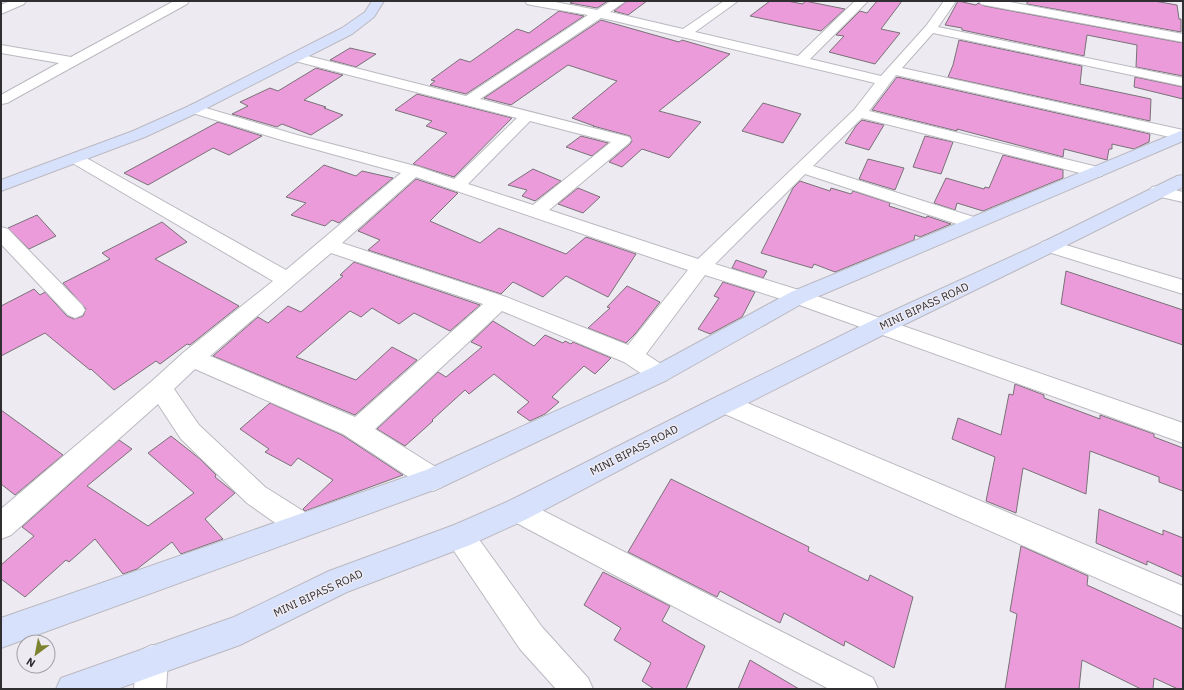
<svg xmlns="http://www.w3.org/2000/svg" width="1184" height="690" font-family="'IBM Plex Sans',sans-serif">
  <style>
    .building { fill: #eb9bda; stroke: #797277 }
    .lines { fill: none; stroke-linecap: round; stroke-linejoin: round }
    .street-casing { stroke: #bbb9c0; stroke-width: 2 }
    .secondary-casing { stroke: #bbb9c0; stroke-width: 2 }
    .street { fill: #fff; fill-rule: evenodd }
    .secondary { fill: #d7e1fb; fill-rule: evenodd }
    .labels { text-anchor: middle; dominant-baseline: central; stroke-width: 3; stroke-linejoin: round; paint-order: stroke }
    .street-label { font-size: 11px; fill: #2f2e31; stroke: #edeaf2 }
  </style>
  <rect width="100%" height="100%" fill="#edeaf2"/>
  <g class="building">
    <path d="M574 1H608L597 8 570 3Z"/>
    <path d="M627 1H647L628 15 614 11Z"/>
    <path d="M770 1H787L803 4 805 1 845 9 821 31 750 16Z"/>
    <path d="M877 1H902L881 29 900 33 875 64 829 52 844 36 836 35 860 11 867 13Z"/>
    <path d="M958 1 976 5 978 3 985 6 1183 43V76L1136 67 1137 45 1087 35 1084 56 962 30V28L945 25Z"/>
    <path d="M1027 1H1154L1177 5 1179 19H1181V32L1027 4Z"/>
    <path d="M559 11 584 16 466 94 430 85 435 81 431 80 460 59 470 62 517 29 529 33Z"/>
    <path d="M601 20 679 42 682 40 730 54 659 111 701 122 669 158 642 149 622 167 609 162 630 144 632 141 630 136 593 126H594L572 118 617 81 568 65 511 105 484 98Z"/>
    <path d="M959 40 1082 66 1080 84 1151 99 1150 121 948 77 953 65Z"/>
    <path d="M350 48 376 54 356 67 330 60Z"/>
    <path d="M316 68 343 75 304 100 326 107 324 108 343 115 311 135 282 124 277 127 232 114 248 106 240 102 270 88 278 91Z"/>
    <path d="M897 77 1150 134 1149 142 1134 149 1112 144V149H1109L1107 160 1064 149 1063 157 957 129V131L872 110Z"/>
    <path d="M1135 77 1183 87V99L1134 87Z"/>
    <path d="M417 94 512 118 454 177 413 164 447 133 426 126 432 121 395 110Z"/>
    <path d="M763 103 801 114 783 143 742 131Z"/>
    <path d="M862 120 884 125 869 150 845 143 856 126Z"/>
    <path d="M218 122 262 136 229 155 213 148 148 185 124 173Z"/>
    <path d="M581 136 608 143 592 156 566 147Z"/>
    <path d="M925 136 953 142 941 174 913 167Z"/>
    <path d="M1003 155 1063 170V178L983 211 957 203 955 210 934 203 946 178 984 189 985 187 989 188Z"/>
    <path d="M868 159 904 168 895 190 859 179Z"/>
    <path d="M324 165 356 176 362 171 393 178 339 223 332 220 325 226 291 215 306 203 286 197Z"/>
    <path d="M533 169 561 181 535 201 522 196 527 190 508 185Z"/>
    <path d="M416 179 458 193 430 221 480 243 499 228 566 254 586 237 636 254 608 297 566 276 543 297 513 282 501 294 368 250 380 240 358 231Z"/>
    <path d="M800 181 830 191 831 188 851 194 853 191 890 203 889 206 926 218 927 216 951 224 920 237 915 235 914 240 835 272 814 264 812 268 761 253 793 188Z"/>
    <path d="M578 188 600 197 583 213 558 204Z"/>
    <path d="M37 215 56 236 29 249 8 228Z"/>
    <path d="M162 222 187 242 155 259 239 306 190 345 187 344 160 364 156 361 114 390 91 369 90 370 45 333 1 356V306L34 289 40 295 45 292 67 316 74 319 83 316 86 309 63 283 110 259 102 253Z"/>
    <path d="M736 260 767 271 763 278 732 268Z"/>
    <path d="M354 262 480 305 450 331 414 313 399 324 372 308 361 317 350 311 296 357 356 380 392 347 417 360 355 415 213 356 258 317 268 323 288 306 301 312 343 276 340 275Z"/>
    <path d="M1066 271 1183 310V345L1061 304Z"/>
    <path d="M723 282 755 292 742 317 710 334 698 329 719 298 714 296Z"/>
    <path d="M627 286 660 302 635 334 626 343 588 328 610 308 607 307Z"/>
    <path d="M493 321 534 346 545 335 563 343 565 341 571 344 573 342 611 358 595 374 584 366 552 397 559 402 545 414 530 421 517 412 529 402 494 374 469 394 465 390 432 420 433 421 405 446 377 429 438 372 446 377 482 347 471 342Z"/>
    <path d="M1015 384 1044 395V398L1100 419V415L1154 434V437L1183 448V491L1159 482V477L1090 451 1086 494 1023 468 1016 513 986 501 995 457 952 439 958 418 1001 435 1009 394 1013 395Z"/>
    <path d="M270 403 342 435 403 475 305 511 303 509 333 480 298 458 291 466 265 452 269 449 240 429Z"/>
    <path d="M1 410 63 455 15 495 1 484Z"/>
    <path d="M171 436 200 459 216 475 215 477 235 493 205 519 223 539 181 554 172 542 137 569 123 574 95 539 69 562 66 560 25 597 1 579V565L34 536 22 527 119 440 132 449 87 486 148 526 194 493 148 453Z"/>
    <path d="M671 479 809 547 808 551 868 581 870 575 913 597 894 668 845 641 844 646 784 613 780 623 720 591 717 597 628 552Z"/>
    <path d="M1099 509 1163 535V530L1183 538V577L1147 561V565L1096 543Z"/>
    <path d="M1021 546 1088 576 1087 585 1183 629V689H1178L1154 678 1153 689H1141L1082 660 1079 689H1005L1017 614 1010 611Z"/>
    <path d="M603 572 670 606 662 621 705 646 686 689H654L642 681 651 663 614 640 621 628 584 605Z"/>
    <path d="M750 660 799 689H738Z"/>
  </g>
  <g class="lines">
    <defs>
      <g id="street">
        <path d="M10 1H26L24 4 1 14V5Z"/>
        <path d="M174 1H189L187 4 7 103 1 104V95L59 63 1 53V45L71 57Z"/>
        <path d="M525 1H550L597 10 611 1H626L610 12 683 29 724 1H738L695 32 798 56 855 1H868L810 59 881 76 926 26 944 1H956L938 27 1183 78V86L933 33 902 68 1183 130V140L896 75 869 111 1102 168 1104 172 1102 176 1096 177 862 118 813 166 980 219 982 223 980 227 973 229 966 227 805 174 715 264 805 292 1183 423V443L791 302 705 275 646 354 667 368 670 374 667 380 659 383 651 380 624 362 502 311 375 429 442 471 446 479 442 487 433 491 424 487 343 434 195 369 174 389 199 425 265 487 311 516 315 525 311 534 301 538 291 534 247 503 181 439 158 404 11 535 1 539V509L152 381 184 352 273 281 69 161 67 158 69 155 75 153 81 155 286 270 401 173 285 141 189 112 186 109 189 106 194 104 199 106 297 135 419 167 454 179 517 118 291 60 289 57 291 54 296 53 466 96 588 15 531 5 527 4ZM601 18 611 20 875 83 854 110 698 259 549 210 629 143 631 140 629 137 480 99ZM530 121 611 142 533 205 468 184ZM416 177 688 270 628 345 506 297 342 243ZM331 253 483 304 355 417 210 356Z"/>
        <path d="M979 1H1004L1183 34V42L985 5 981 4Z"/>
        <path d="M1158 186 1183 192V202L1152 195 1149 191 1152 187Z"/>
        <path d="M1 227 8 229 82 305 85 310 82 315 75 318 68 315 1 244Z"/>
        <path d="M1049 240 1183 280V294L1042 250 1039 246 1042 242Z"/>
        <path d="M726 394 1183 586V616L718 411 714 404 718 397Z"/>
        <path d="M518 498 873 678 878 689H829L509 519 505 510 509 501Z"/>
        <path d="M460 523 470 527 542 627 588 678 593 689H556L520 649 450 545 446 536 450 527Z"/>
        <path d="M152 645 163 650 168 661 166 689H134L136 661 141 650Z"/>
      </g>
      <g id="secondary">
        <path d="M372 1H384L374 17 352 34 199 112 145 137 1 191V180L133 131 189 106 342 28 365 12Z"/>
        <path d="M1183 130V141L805 302 667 380 442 487 1 648V618L426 470 651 368 791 292Z"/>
        <path d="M1183 175V187L1053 252 889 332 724 415 527 519 470 545 347 592 240 645 117 689H56L61 678 234 617 329 571 454 525 509 501 708 401 873 320 1039 244 1177 176Z"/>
      </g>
    </defs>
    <use href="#street" class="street-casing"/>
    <use href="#secondary" class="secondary-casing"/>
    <use href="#street" class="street"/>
    <use href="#secondary" class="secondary"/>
  </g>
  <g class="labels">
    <g class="street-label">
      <text transform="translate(924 306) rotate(-25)">MINI BIPASS ROAD</text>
      <text transform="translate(634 450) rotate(-27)">MINI BIPASS ROAD</text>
      <text transform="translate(318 593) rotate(-25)">MINI BIPASS ROAD</text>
    </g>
  </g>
  <rect width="1184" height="690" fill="none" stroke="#2f2e31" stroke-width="4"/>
  <g transform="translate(36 654) rotate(212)"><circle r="19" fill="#edeaf2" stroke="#a19fa5"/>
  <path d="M0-3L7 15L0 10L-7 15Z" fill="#7c822d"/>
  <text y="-6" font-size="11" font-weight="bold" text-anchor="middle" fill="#2f2e31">N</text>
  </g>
</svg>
